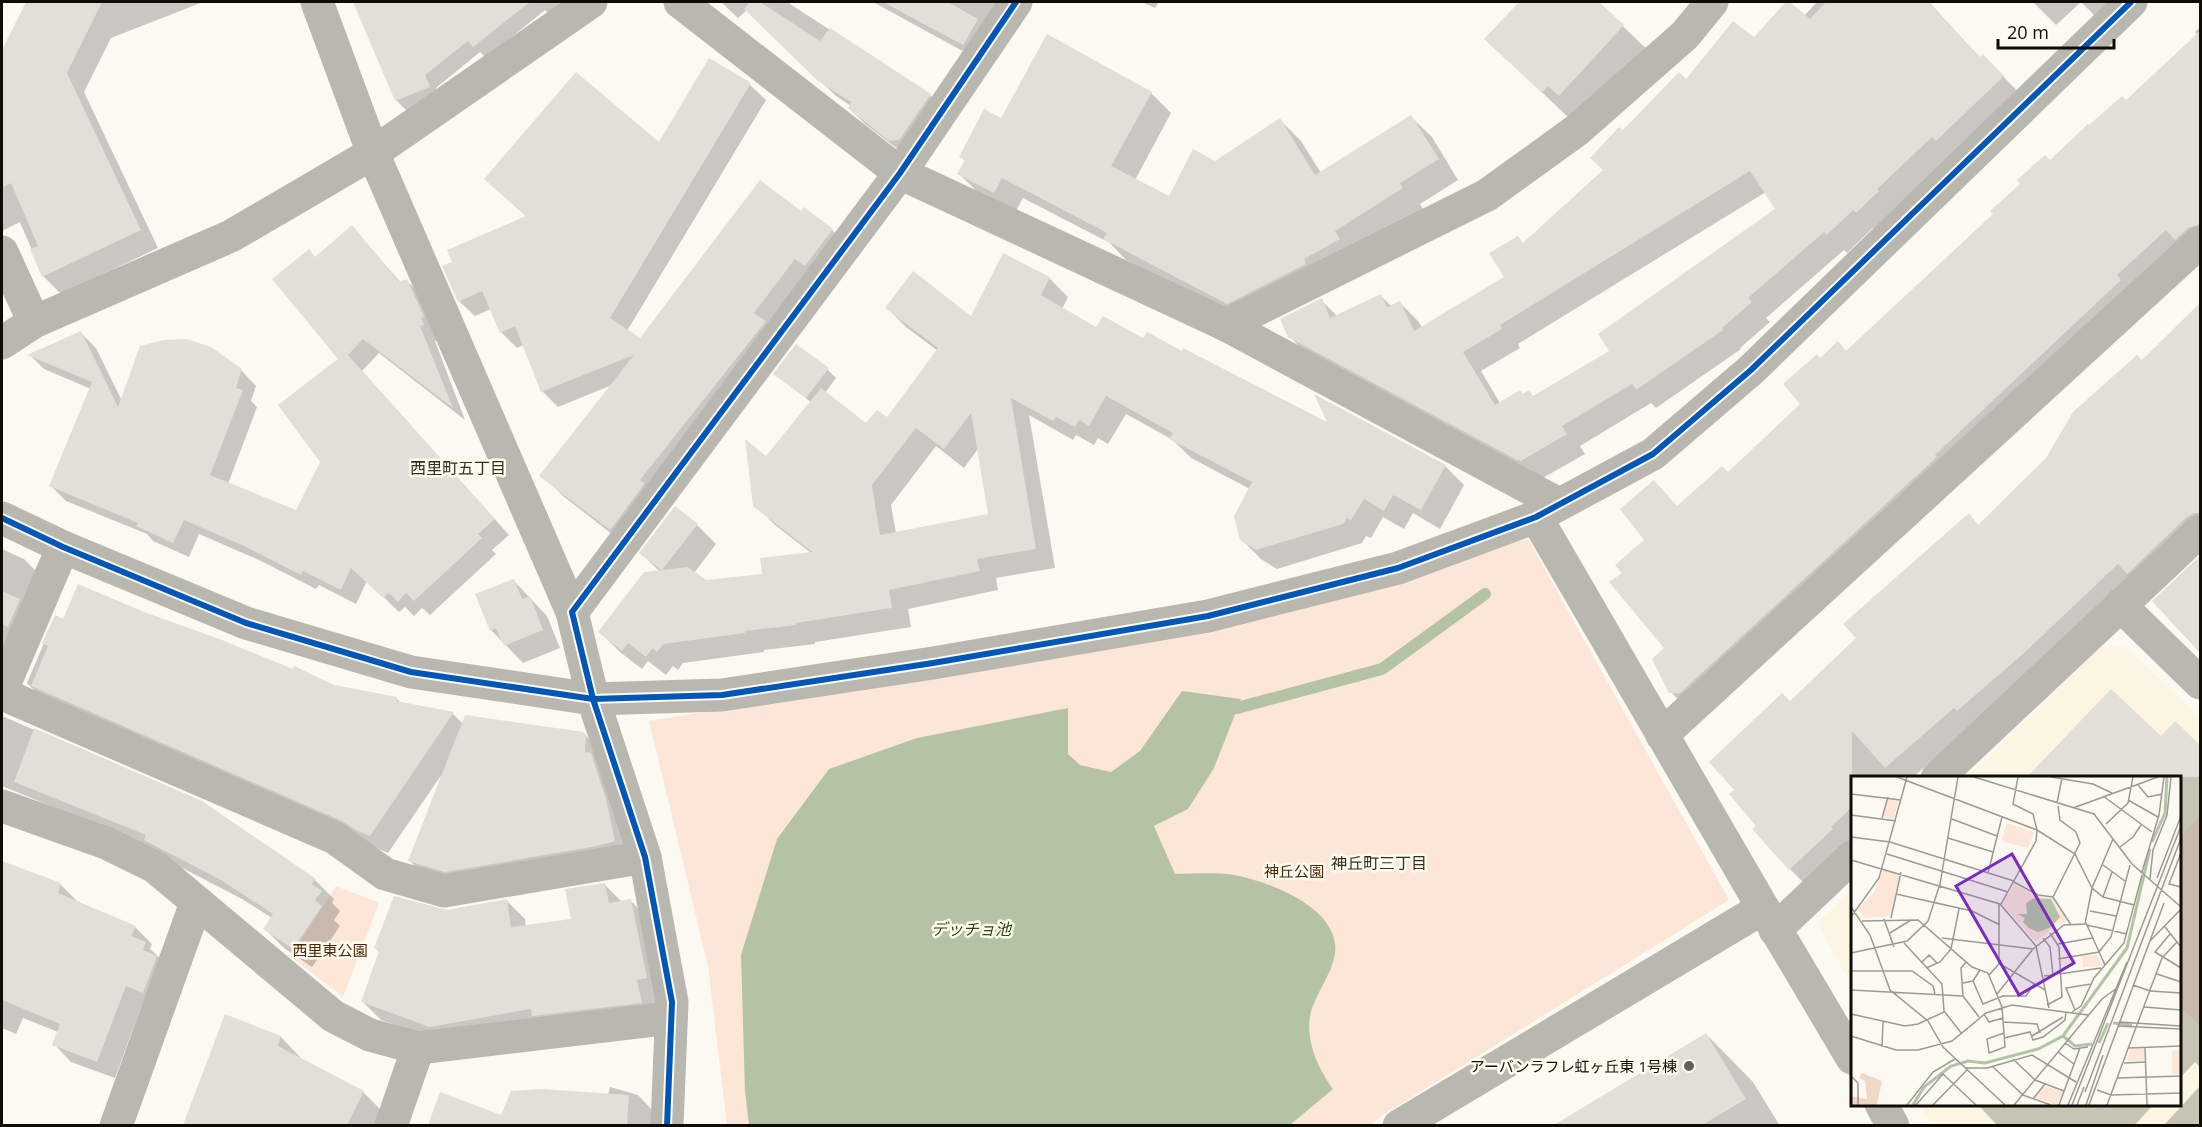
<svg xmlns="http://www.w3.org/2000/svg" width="2202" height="1127" font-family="'Open Sans','Noto Sans JP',sans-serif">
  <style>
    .built { fill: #fbf5e2 }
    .green { fill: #fce6d7 }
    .water { fill: #b4c3a6 }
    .shadow { fill: #0003; fill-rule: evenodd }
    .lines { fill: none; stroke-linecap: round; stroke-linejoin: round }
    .stream { stroke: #b4c3a6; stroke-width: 12 }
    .building { fill: #e2ded8; fill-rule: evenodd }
    .minor { stroke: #b8b8b1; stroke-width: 33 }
    .cycleway-casing { stroke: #fffbee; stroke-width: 10 }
    .cycleway { stroke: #0057b8; stroke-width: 6 }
    .poi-dot { fill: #625f59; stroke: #fffbee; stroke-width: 2 }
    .labels { text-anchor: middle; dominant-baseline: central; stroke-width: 5; stroke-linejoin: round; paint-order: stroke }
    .park-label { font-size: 15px; fill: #4c2407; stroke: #fffbee }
    .poi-label { font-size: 15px; fill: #0f0c06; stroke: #fffbee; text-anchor: end }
    .neighbourhood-label { font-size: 16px; fill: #342f1e; stroke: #fffbee }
    .water-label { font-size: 16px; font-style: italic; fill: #29470f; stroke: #fffbee }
    .inset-river { fill: none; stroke: #b4c3a6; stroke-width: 3 }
    .inset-road { fill: none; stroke: #9d9a94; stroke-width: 1.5 }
    .view { fill: #7b2cbf; fill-opacity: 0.15; stroke: #7b2cbf; stroke-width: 3 }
    .inset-edge { fill: none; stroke: #0f0c06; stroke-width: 3 }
  </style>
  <rect width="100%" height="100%" fill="#fbf9f2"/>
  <g class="built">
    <path d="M2101 647H2126L2200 718V1125H1931L1919 1105 2180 1104V778L1967 777Z"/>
    <path d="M1852 890V986L1818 924Z"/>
  </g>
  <g class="green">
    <path d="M1528 539 1729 900 1383 1115 1371 1125H727L708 966 649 721 1210 631Z"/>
    <path d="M2200 816V1026L2180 1006V837Z"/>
    <path d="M336 886 379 903 343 997 291 957Z"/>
  </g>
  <path class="water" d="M1182 691 1241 699 1214 768 1188 809 1154 826 1175 874C1194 874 1215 872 1234 875 1267 881 1331 905 1335 944 1337 955 1331 969 1326 979 1321 988 1316 998 1312 1008 1303 1036 1317 1067 1333 1089L1290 1125H749L745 1091 741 955 777 839 829 769 917 738 1068 708V754L1080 765 1111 772 1140 751Z"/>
  <g class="shadow">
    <path d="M27 2H203L111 38 84 92 158 248 61 294 43 276 20 222 2 231V53Z"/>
    <path d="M356 2H419L420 4 423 2H573L552 17 545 10 486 58 480 52 436 88 440 99 408 112 396 100Z"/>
    <path d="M721 2H787L930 95 946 111 907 156 865 124 849 108 851 106 836 96 747 10 738 18Z"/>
    <path d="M873 2H1014L979 60Z"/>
    <path d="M1142 2H1159L1155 8Z"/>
    <path d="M1521 2H1597L1650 52 1569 118 1486 39Z"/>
    <path d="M1788 2 1804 16 1817 2H1929L1981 59 2002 75 2022 96 1876 231 1873 228 1847 253 1844 250 1766 318 1770 322 1740 348 1741 349 1656 408 1651 403 1580 446 1585 454 1541 479 1309 356 1289 336 1321 300 1337 316 1381 296 1391 306 1400 303 1419 322 1422 328 1506 278 1518 238 1524 244 1605 171 1623 132 1686 81 1754 39ZM1766 192 1777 209 1612 352 1534 397 1529 392 1500 403 1481 371 1520 348 1518 344Z"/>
    <path d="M2033 2H2123L2101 22 2081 2 2056 25Z"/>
    <path d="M2200 27V246L1686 708 1671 692 1666 648 1624 573 1646 540 1678 507 1728 474 1802 404 1820 360 1847 353 2050 162 2126 102 2198 36 2195 32Z"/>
    <path d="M710 60 750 85 766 100 627 331 640 340 802 213 832 230 847 245 626 545 563 496 547 480 612 385 558 407 542 391 524 345 517 348 501 332 491 309 475 316 459 301 527 217 486 179 659 144Z"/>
    <path d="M1151 93 1171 113 1135 180 1169 198 1215 162 1280 120 1301 141 1321 173 1411 117 1432 137 1458 180 1420 204 1423 209 1249 323 1126 260 1110 243 1023 198 1015 213 980 194 959 174 965 161 961 157 1002 120Z"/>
    <path d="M352 227 401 283 407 281 422 296 438 340 435 341 465 420 379 353 362 371 509 535 492 550 496 554 430 615 422 608 414 616 405 607 399 612 367 581 356 604 319 585 316 589 261 561 199 534 189 557 153 541 147 534 66 501 51 486 91 389 44 369 30 355 81 333 96 348 122 401 241 370 256 386 251 401 257 407 228 484 296 512 322 462 340 359 315 258Z"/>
    <path d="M1049 278 1068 297 1062 309 1097 329 1144 340 1331 426 1445 466 1464 485 1440 529 1413 513 1404 529 1383 517 1371 538 1366 536 1362 543 1277 569 1261 559 1241 539 1250 489 1191 458 1173 440 1126 414 1108 444 1098 438 1094 445 1076 435 1073 440 1029 415 1055 568 996 578 998 590 908 609 911 627 815 642V644L764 650V652L683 663 678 670 673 666 666 675 648 661 642 669 620 652 600 632 660 572 641 553 697 525 716 544 694 573 706 582 764 575 811 553 775 525 755 505 766 458 812 403 775 374 828 370 836 378 825 393 866 425 887 419 938 351 906 327 887 308 972 318ZM936 446 964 468 978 449 990 515 896 533 891 505Z"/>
    <path d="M2200 305V525L1912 778H1852V841L1807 886 1790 869 1758 826 1736 790 1790 703 1858 638 1969 516 1979 526Z"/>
    <path d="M2 549 24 559 43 578 3 703 2 716 202 802 315 880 334 899 332 903 340 911 334 920 340 926 312 967 284 948 265 929 272 918 242 899 165 859 155 849 2 786Z"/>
    <path d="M2200 558V651L2155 601Z"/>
    <path d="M514 581 547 616 560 648 523 663 491 630Z"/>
    <path d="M143 614 333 686 396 698 401 703 453 714 463 724 583 733 602 752 632 859 428 879 410 861 442 774 388 853 45 701 27 683 55 617 64 621Z"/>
    <path d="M2111 691 2161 738 2175 723 2200 747V1067L2195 1062 2180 1078V778H2029Z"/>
    <path d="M2 862 61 885 78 902 135 927 152 944 150 949 163 961 143 1002 115 1078 71 1062 54 1044 58 1032 23 1018 16 1034 2 1028Z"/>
    <path d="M604 884 623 903 631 901 649 919 659 1020 452 1044 381 1020 363 1002 380 953 375 948 447 911 507 901 525 919 526 927 572 921Z"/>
    <path d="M226 1016 281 1037 300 1057 299 1059 363 1092 382 1111 375 1126H185Z"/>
    <path d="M1706 1034 1753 1082 1780 1126H1556Z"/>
    <path d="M2200 1086V1126H2163Z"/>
    <path d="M610 1087 638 1095 655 1113 656 1126H429L441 1094 502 1117 608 1096Z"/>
    <path d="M1977 1104H2154L2134 1126H1998Z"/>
  </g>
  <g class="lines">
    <path class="stream" d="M1237 708 1382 669 1485 594"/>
  </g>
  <g class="building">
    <path d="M26 2H102L67 73 141 230 42 277 30 249 38 246 11 183 2 188V50Z"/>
    <path d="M353 2H530L473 47 468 41 425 75 430 87 395 101Z"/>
    <path d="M750 2H760L820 41 830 28 931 94 899 140 889 141 848 108 851 102 818 81 744 9Z"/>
    <path d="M883 2H948L978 19 963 45Z"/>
    <path d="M1519 2H1599L1624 25 1559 96 1548 86 1542 93 1484 39Z"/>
    <path d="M1786 2H1790L1810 19 1826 2H1928L1980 57 1983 54 2004 76 1936 141 1932 137 1877 189 1879 191 1856 213 1853 210 1827 235 1824 232 1748 298 1752 302 1722 328 1723 330 1636 390 1632 384 1562 426 1567 434 1521 461 1517 460 1288 337 1280 319 1322 298 1330 318 1381 294 1387 307 1400 301 1414 331 1504 277 1489 253 1518 236 1523 243 1603 170 1590 158 1619 127 1623 130 1679 72 1686 79 1733 21 1754 37ZM1750 171 1775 209 1598 334 1609 351 1533 396 1529 390 1523 394 1520 390 1495 405 1463 352 1502 329 1500 325Z"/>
    <path d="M2200 31V224L2188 228 2175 240 2166 230 2117 275 2121 280 1935 455 1937 457 1680 693H1669L1652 659 1664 648 1609 582 1622 573 1615 565 1644 540 1620 509 1654 480 1677 506 1722 466 1728 472 1800 404 1783 384 1817 354 1820 358 1838 341 1846 351 1993 214 1990 211 2020 184 2017 180 2045 155 2050 160 2088 124 2089 125 2122 96 2126 100Z"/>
    <path d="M1047 34 1152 92 1111 166 1169 196 1193 149 1215 161 1280 118 1315 175 1411 115 1439 159 1400 183 1403 188 1335 231 1340 239 1304 259 1306 264 1227 304 1103 239 1107 233 1002 178 994 193 957 174 965 160 959 157 984 109 1001 118Z"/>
    <path d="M709 58 751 83 610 318 640 338 760 180 801 211 804 207 833 229 805 266 795 259 754 313 766 321 640 480 645 483 610 530 539 476 634 355 541 392 515 326 500 333 482 291 458 302 442 266 452 262 447 250 526 216 484 179 576 72 659 142Z"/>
    <path d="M352 225 399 282 407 279 424 317 421 318 424 325 420 326 453 408 363 339 348 355 495 519 478 534 482 538 414 601 406 593 398 602 389 593 383 598 351 568 341 590 303 571 301 575 244 546 184 520 173 543 136 526 138 523 49 486 92 382 27 355 81 331 118 407 140 346 164 340 186 339 211 347 242 369 236 388 243 390 210 475 296 510 320 462 278 405 338 359 272 279 309 249 315 257Z"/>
    <path d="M1003 253 1050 277 1041 295 1096 327 1103 316 1143 338 1147 332 1182 351 1183 348 1327 422 1314 394 1446 465 1421 510 1393 495 1384 511 1364 499 1351 520 1347 518 1343 524 1256 550 1240 540 1234 516 1252 482 1169 439 1173 433 1106 396 1089 426 1079 420 1075 427 1056 417 1053 421 1011 398 1036 549 977 559 980 571 889 590 892 608 796 623V625L745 631V633L664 644 657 652 652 648 646 657 628 643 622 651 598 632 644 572 661 570 639 553 675 506 698 524 662 570 688 567 706 580 762 574 760 558 812 552 753 506 745 439 766 456 821 388 866 423 877 410 887 417 938 348 885 308 913 271 971 316ZM971 413 988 514 880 535 872 485 916 428 944 449Z"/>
    <path d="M2200 303V513H2195L2187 517 2127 574 2118 564 2024 653 1957 711 1954 708 1885 768 1852 731V807L1831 827 1833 829 1789 870 1752 829 1756 826 1729 794 1734 790 1709 762 1782 693 1790 701 1856 638 1843 624 1969 513 1978 525 2046 458 2073 412 2137 355 2142 360Z"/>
    <path d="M796 344 829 368 806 398 773 374Z"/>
    <path d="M2200 556V653L2152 601Z"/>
    <path d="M514 579 522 599 530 596 543 630 504 646 496 628 490 631 475 594Z"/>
    <path d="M78 584 144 612 222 640 293 669 294 666 334 685 397 697 396 701 454 712 370 836 356 830 342 821 31 686 48 646 42 643 55 615 63 619Z"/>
    <path d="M2 591 20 599 8 627 2 624Z"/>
    <path d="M2111 689 2161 736 2175 721 2200 745V777H2027Z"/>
    <path d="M465 715 584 732 586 738 585 752 591 753 606 799 615 841 597 846 445 872 408 861Z"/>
    <path d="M34 728 202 801 316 879 312 884 322 891 315 900 322 906 293 949 263 929 273 914 221 880 144 840 146 835 14 782Z"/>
    <path d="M2 861 61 883 58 893 136 926 131 936 146 942 143 950 157 956 143 993 126 986 97 1062 52 1045 60 1024 2 1000Z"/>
    <path d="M605 883 609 903 631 899 647 978 637 980 642 1003 532 1016 531 1009 430 1027 361 1002 379 951 374 948 394 896 447 910 507 899 511 927 571 919 565 889Z"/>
    <path d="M225 1014 281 1036 278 1046 364 1091 347 1125H183Z"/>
    <path d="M1706 1033 1746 1099 1702 1125H1554Z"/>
    <path d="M542 1089 629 1095 627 1125H428L440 1092 501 1115 511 1091Z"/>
  </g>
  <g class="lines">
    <g class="minor">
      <path d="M317 2 373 153 572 612"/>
      <path d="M680 2 900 173 1226 325 1559 504"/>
      <path d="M2 252 34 322"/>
      <path d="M1226 325 1487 195 1577 130 1685 35 1712 2"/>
      <path d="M2 343 34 322 231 236 373 153 591 2"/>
      <path d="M1536 517 1763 908 1852 1058"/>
      <path d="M2 518 63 547 246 623 411 672 593 699 722 695 933 663 1208 616 1398 568 1536 517 1653 454 1751 370 2131 2"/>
      <path d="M2120 605 2200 683"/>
      <path d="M2 690 63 547"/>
      <path d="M2 694 335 838 385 874 444 891 645 857"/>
      <path d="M1662 735 2200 242"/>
      <path d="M1937 778 2200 531"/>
      <path d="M2 806 106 843 155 867 333 1016 370 1035 418 1048 671 1018"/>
      <path d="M1775 930 1852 857"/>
      <path d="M1881 1104 1893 1126"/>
      <path d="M116 1126 196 903"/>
      <path d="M391 1126 418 1048"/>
      <path d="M667 1126 672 1002 645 857 593 699 572 612 900 173 1016 2"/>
      <path d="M1399 1126 1763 908"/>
    </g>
    <defs>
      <g id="cycleway">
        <path d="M2 518 63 547 246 623 411 672 593 699 722 695 933 663 1208 616 1398 568 1536 517 1653 454 1751 370 2131 2"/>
        <path d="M667 1126 672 1002 645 857 593 699 572 612 900 173 1016 2"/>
      </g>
    </defs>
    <use href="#cycleway" class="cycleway-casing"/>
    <use href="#cycleway" class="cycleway"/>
  </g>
  <circle class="poi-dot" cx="1689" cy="1066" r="6"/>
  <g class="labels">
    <g class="park-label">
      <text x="1294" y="871">神丘公園</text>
      <text x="330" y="950">西里東公園</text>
    </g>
    <g class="poi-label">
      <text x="1677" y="1066">アーバンラフレ虹ヶ丘東 1号棟</text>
    </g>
    <g class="neighbourhood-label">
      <text x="458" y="468">西里町五丁目</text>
      <text x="1379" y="863">神丘町三丁目</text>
    </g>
    <g class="water-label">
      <text x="971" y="929">デッチョ池</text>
    </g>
  </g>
  <g transform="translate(1851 776)">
    <rect width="330" height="330" fill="#fbf9f2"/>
    <path d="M37 22 48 24 42 44 32 40ZM156 47 183 56 177 72 153 66 151 62ZM33 93 49 98 39 140 14 142 7 133 23 116ZM163 108 183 119 202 122 216 145 204 150 185 166 151 128ZM247 179 251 190 232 191 231 180ZM294 272 293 285H276L279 273ZM330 274V298H321V275ZM194 310 212 316 206 329 185 322Z" fill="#fce6d7"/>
    <path d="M11 297 31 305 26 329H0V320L16 323 14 305 8 302Z" fill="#f0d8c7"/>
    <path d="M183 122 200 123 209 141 200 151 187 156 178 152 172 146 174 142 167 138H176L175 127Z" fill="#b4c3a6"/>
    <path class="inset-river" d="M301 66 314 37 316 1M262 247 281 249M212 260 224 270 241 268M248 267 257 247M62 329 73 311 100 290 117 285 134 287 187 273 212 260 276 172 299 73"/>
    <path class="inset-road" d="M46 1 186 54 224 78 241 112 252 121 283 129M123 1 243 38 281 88 330 131M200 1 242 8 261 17M287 9 297 21 311 18M0 18 50 24M252 20 301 56M277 24 307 41M206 27 211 2M222 32 307 1M0 39 45 45M31 42 37 21M101 43 146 60M255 48 277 27 282 1M0 61 39 66 163 105M97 62 142 76M269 71 282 61 290 49M330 77 318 108 330 111M36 78 157 116M0 84 149 128 185 170 198 232M252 89 274 105M291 96 308 39 313 1M137 97 151 41M306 102 330 40M299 103 302 74 316 39 320 1M163 106 187 119 202 121 220 149M45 118 121 135 149 149M202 121 229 67 225 56 209 44 207 30M252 121 261 96M150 128 185 65 186 54 182 38 162 28 167 1M0 131 19 159 39 214 77 245 92 271 154 329M239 135 265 140M0 141 28 102 56 1M40 142 50 96M33 143 43 171M11 145 67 144 121 191 137 197 151 231 154 271 138 277 136 263 153 257M235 147 254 189M236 149 276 158M314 151 330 171M39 157 60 144M319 158 304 176 330 192M91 162 182 173 213 149 234 148 241 112 262 63M192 162 199 171 202 199 193 200M299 165 330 133M53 167 91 208 93 235 111 258M207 168 241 162M0 177 56 165 77 145 89 108 107 1M207 183 248 176 260 161 279 89M115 186 110 192 112 220 128 241M70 187 78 179 86 187M149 188 194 214M75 192 89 186 100 173 108 133M0 195H61L82 210 84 218M208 198 250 192M306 198 330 206M138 199 148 188V127M122 205 132 228 152 220H175L183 208M112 207 122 205 129 194M282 209 299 215 330 217M0 214 112 220M146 218 182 173M196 229 211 221 208 171 199 157M293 231 330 234M224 234 215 212 240 208M221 236 230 230 243 202 273 167 291 99M0 238 54 250 67 248 93 236M133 238 138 246 152 242M152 246 186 248 189 257M268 246 330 250M267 250 330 253M0 260 45 274H67L101 265 135 237 161 229 237 239M181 260 212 241M153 262 179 256 182 264 192 261 214 244 215 236M214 267 223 273 237 271M31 271 32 246M294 271 296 329M278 272 330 270M207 276 223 288M162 283 184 304 213 315M273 287 295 286M141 290 172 319 200 329M114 292H136L181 279 225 306M0 300 7 307V329M266 302 330 300M246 314 260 319 330 317M234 316 330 62M182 323 194 308M56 329 82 296 104 283M65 329 92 298 125 329M82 329 116 294M163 329 251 223 266 212M208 329 229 272M217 329 276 186M221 329 330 50M226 329 233 311M235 329 252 279M238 329 313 127M256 329 311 182 326 166"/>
    <path class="view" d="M161 78 223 187 168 219 105 110Z"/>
    <rect width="330" height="330" class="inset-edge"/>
  </g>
  <rect width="2202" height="1127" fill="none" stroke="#0f0c06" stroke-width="6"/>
  <path d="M1998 39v9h116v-9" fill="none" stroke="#0f0c06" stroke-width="3"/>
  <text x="2007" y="39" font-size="18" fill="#0f0c06" stroke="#fffbee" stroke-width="4.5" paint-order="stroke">20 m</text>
</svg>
